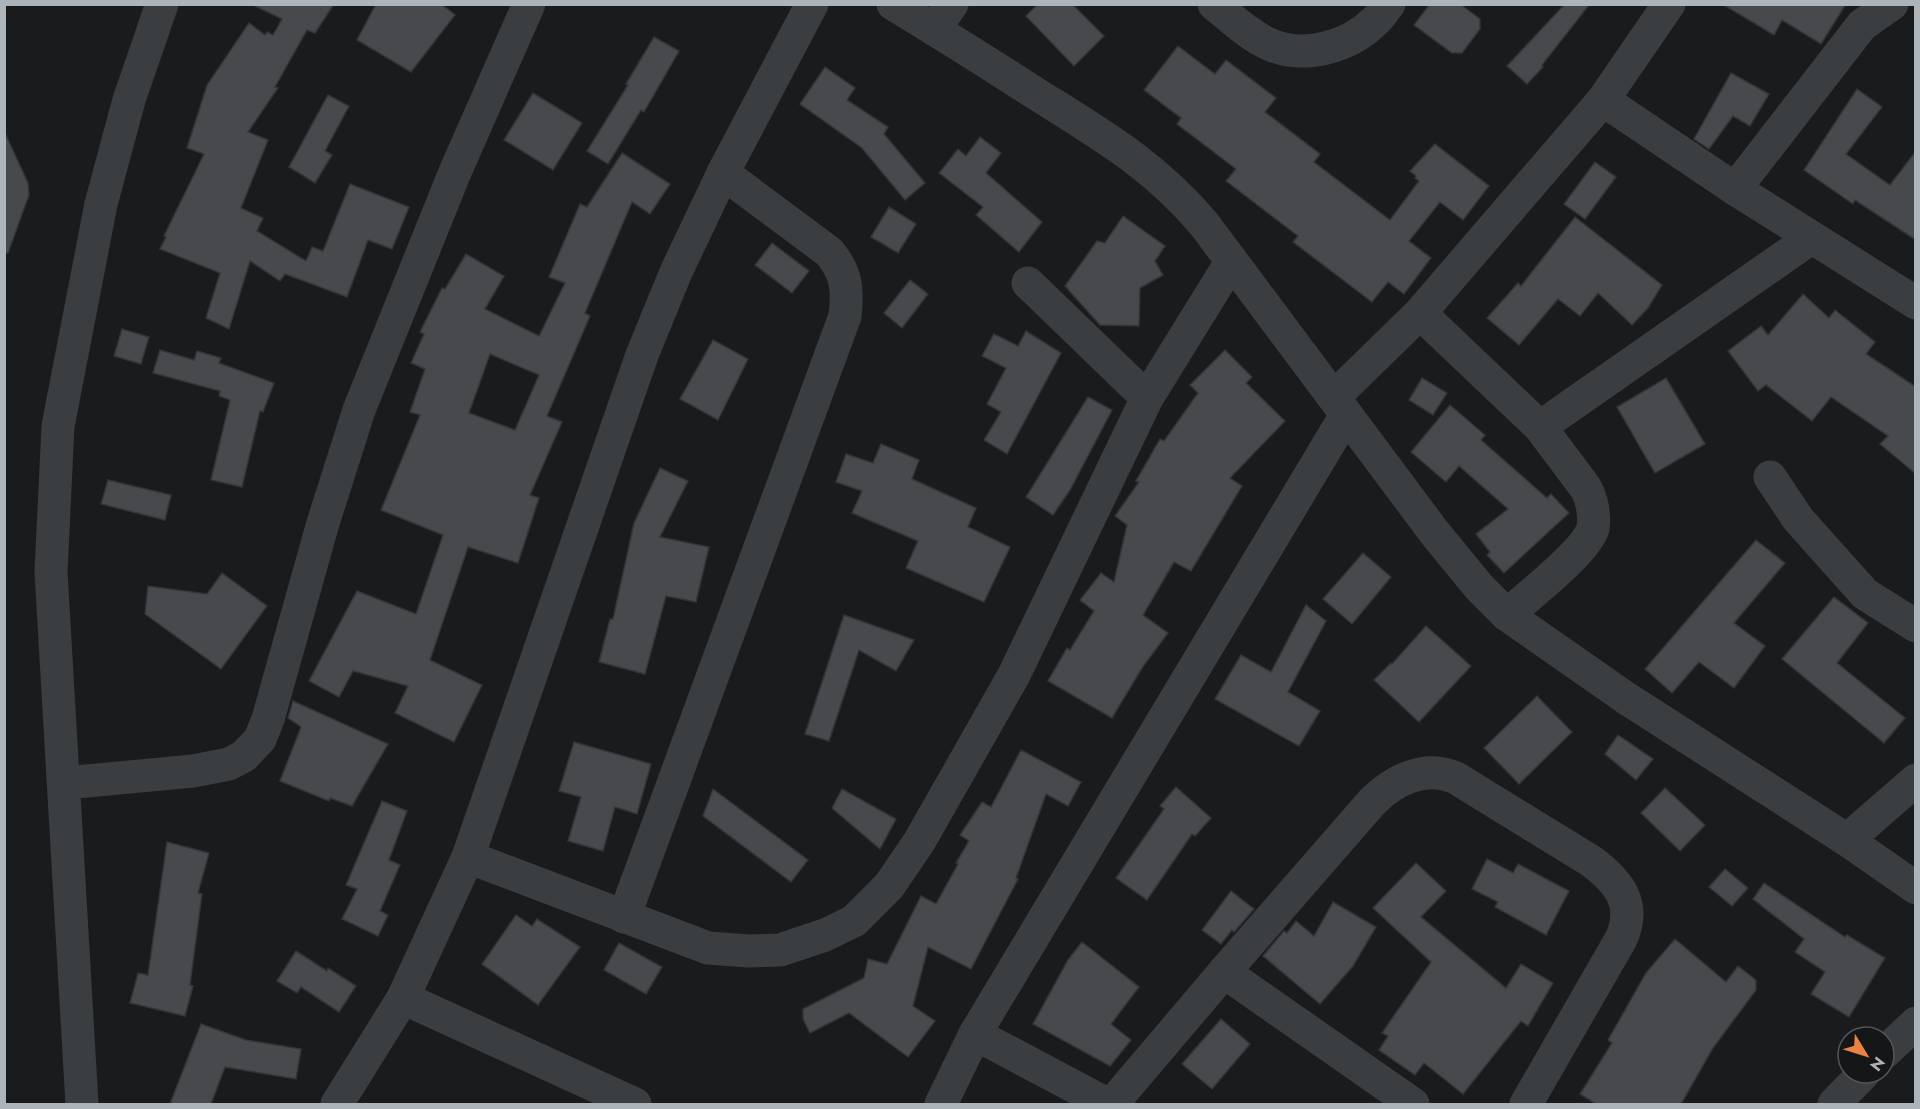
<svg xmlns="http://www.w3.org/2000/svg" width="1920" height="1109" font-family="Jost,sans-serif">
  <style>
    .building { fill: #47494c; stroke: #343538; stroke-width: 1.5; fill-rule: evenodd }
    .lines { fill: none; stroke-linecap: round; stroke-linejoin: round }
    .minor { stroke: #3b3e41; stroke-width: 33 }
  </style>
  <rect width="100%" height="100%" fill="#1a1b1c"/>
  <g class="building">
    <path d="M251 4H334L315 33 307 30 275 87 278 88 248 132 268 140 241 208 263 218 257 231 306 261 312 247 323 251 350 184 409 207 392 249 368 240 347 297 285 274 280 281 250 261 229 329 206 318 220 273 160 249 166 237 164 236 204 154 187 148 207 85 249 23 265 35 267 32 273 35 282 19Z"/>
    <path d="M376 4H441L455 15 411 72 357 40Z"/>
    <path d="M1038 4H1072L1104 36 1074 66 1026 16Z"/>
    <path d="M1430 4H1460L1480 19V29L1462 53H1452L1414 25Z"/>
    <path d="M1565 4 1589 5 1542 65 1543 67 1527 84 1507 66Z"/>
    <path d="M1722 4H1846L1821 44 1782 20 1774 35Z"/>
    <path d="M654 37 679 51 644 112 641 110 608 164 587 151 628 85 626 84Z"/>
    <path d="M1178 46 1215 74 1226 60 1276 98 1265 112 1320 154 1314 162 1390 220 1419 181 1415 178 1416 176 1410 171 1435 144 1489 186 1463 220 1440 202 1409 241 1431 258 1404 294 1388 282 1372 302 1293 242 1298 236 1226 181 1236 169 1177 124 1181 118 1144 90Z"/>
    <path d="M825 67 855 88 847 100 888 127 884 134 925 183 905 200 862 148 800 104Z"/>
    <path d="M1731 73 1769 94 1750 126 1733 116 1709 149 1694 139Z"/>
    <path d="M1857 89 1882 107 1846 154 1890 185 1916 151V240L1855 200 1853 204 1804 170Z"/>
    <path d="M533 93 582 123 553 170 504 140Z"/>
    <path d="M328 95 349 106 325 151 332 155 315 183 289 167Z"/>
    <path d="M4 131 28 183 29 195 8 253H4Z"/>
    <path d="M980 137 1001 153 986 173 1042 222 1019 252 976 215 983 207 939 173 958 149 966 156Z"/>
    <path d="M622 153 670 184 650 214 632 202 585 313 590 316 547 416 562 422 530 495 539 498 518 563 468 547 430 660 482 685 454 742 395 713 408 686 353 671 339 697 309 681 357 591 416 614 443 535 381 510 420 415 410 412 425 369 411 363 424 334 420 332 442 288 445 289 466 254 504 276 485 309 539 336 565 283 549 277 580 204 587 207ZM490 354 539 375 515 430 469 413Z"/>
    <path d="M1595 162 1616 177 1585 219 1564 204Z"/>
    <path d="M889 207 916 224 898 253 871 237Z"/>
    <path d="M1123 216 1165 246 1155 261 1163 275 1140 288 1139 326 1100 325 1065 286 1097 241 1105 243Z"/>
    <path d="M1575 217 1662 285 1648 308 1632 325 1598 293 1580 316 1558 299 1519 345 1487 318 1518 283 1521 286Z"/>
    <path d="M772 243 809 271 792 293 755 265Z"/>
    <path d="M910 280 928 294 902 328 884 313Z"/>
    <path d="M1803 294 1829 318 1835 310 1875 342 1866 354 1916 387V474L1880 444 1888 436 1831 397 1812 421 1766 385 1758 391 1728 351 1761 326 1768 335Z"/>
    <path d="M122 329 149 337 141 364 114 356Z"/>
    <path d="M1026 331 1061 353 1007 454 984 440 1001 412 987 404 1006 368 982 356 994 334 1018 346Z"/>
    <path d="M713 340 748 359 718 420 680 399Z"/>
    <path d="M160 350 194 360 197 351 221 358 219 363 274 383 263 412 260 411 242 487 211 480 230 400 219 396 220 391 153 373Z"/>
    <path d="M1225 350 1252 377 1246 383 1285 421 1230 478 1242 486 1191 571 1174 562 1143 615 1168 633 1142 668 1112 718 1048 681 1067 648 1070 650 1094 611 1080 600 1101 573 1114 582 1127 525 1115 516 1139 482 1136 481 1160 439 1164 441 1198 393 1190 385Z"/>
    <path d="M1422 378 1447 393 1433 415 1409 400Z"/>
    <path d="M1666 378 1705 444 1655 473 1617 407Z"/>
    <path d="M1088 397 1112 410 1070 490 1053 515 1026 497Z"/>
    <path d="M1450 405 1485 435 1481 440 1547 498 1551 494 1569 513 1504 573 1487 555 1490 552 1476 534 1508 509 1459 466 1446 482 1411 452Z"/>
    <path d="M881 444 919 460 912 479 976 508 968 527 1010 547 984 602 906 568 918 541 852 513 862 491 836 482 846 454 873 463Z"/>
    <path d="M660 468 688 481 660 537 709 547 696 602 666 596 645 674 599 662 610 619H613L634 523Z"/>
    <path d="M108 480 171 495 165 520 101 504Z"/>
    <path d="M1756 540 1785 563 1734 623 1765 646 1734 688 1699 662 1672 693 1645 669Z"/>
    <path d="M1363 553 1391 577 1352 624 1323 599Z"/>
    <path d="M222 573 267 606 221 669 145 614 148 586 207 594Z"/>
    <path d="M1834 597 1868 623 1837 663 1905 718 1884 743 1782 659Z"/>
    <path d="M1306 605 1326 621 1288 692 1320 711 1299 746 1215 699 1241 655 1271 672Z"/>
    <path d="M844 615 914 640 896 671 859 650 829 741 805 734Z"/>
    <path d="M1426 626 1471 666 1419 722 1374 680 1391 663 1392 664Z"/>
    <path d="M1537 696 1572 732 1519 784 1484 748Z"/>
    <path d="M293 701 388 744 352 806 330 798 329 801 280 781 301 727 288 718Z"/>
    <path d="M1618 735 1653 759 1636 780 1605 754Z"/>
    <path d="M574 742 651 764 637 814 615 807 603 851 568 841 581 797 559 791Z"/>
    <path d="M1021 750 1081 782 1068 806 1046 794 1016 878 1018 879 971 969 928 947 913 1006 935 1021 908 1057 849 1013 810 1033 803 1019V1009L864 978 868 959 887 964 921 896 936 904 958 864 956 863 969 841 960 835 982 802 991 807Z"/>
    <path d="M1176 787 1211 818 1195 836 1192 834 1147 900 1116 878 1164 809 1160 806Z"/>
    <path d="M1665 788 1705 825 1680 851 1641 813Z"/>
    <path d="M713 789 808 860 791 882 703 816Z"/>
    <path d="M842 789 896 819 880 849 832 808Z"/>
    <path d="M382 801 407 811 389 860 400 865 380 911 388 915 378 936 342 919 357 889 346 885Z"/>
    <path d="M167 842 209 853 198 893 202 894 190 985 193 986 185 1016 130 1003 138 973 148 975Z"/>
    <path d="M1487 859 1513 873 1518 864 1569 891 1546 935 1495 907 1498 902 1472 889Z"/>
    <path d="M1416 863 1446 891 1421 917 1506 988 1521 964 1553 983 1528 1026 1521 1021 1463 1094 1424 1063 1415 1075 1379 1050 1388 1036 1382 1033 1431 962 1373 908Z"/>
    <path d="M1725 869 1748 888 1732 906 1709 887Z"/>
    <path d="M1764 883 1845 937 1847 935 1885 958 1849 1017 1811 994 1825 972 1795 952 1804 939 1753 899Z"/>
    <path d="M1231 891 1254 909 1234 932 1232 930 1221 944 1202 930Z"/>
    <path d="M1333 902 1376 927 1353 966 1320 1004 1263 956 1284 931 1287 933 1296 921 1314 936Z"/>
    <path d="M516 915 532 926 537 919 580 947 538 1005 482 964Z"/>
    <path d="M1675 939 1726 982 1738 966 1756 980V990L1713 1048 1681 1104H1596L1580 1094 1612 1043 1608 1040 1646 973Z"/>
    <path d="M1082 942 1139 987 1111 1024 1131 1040 1110 1066 1033 1024 1068 960Z"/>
    <path d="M619 943 662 967 646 994 604 970Z"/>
    <path d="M296 951 327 971 328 968 356 986 339 1012 301 987 297 993 277 981Z"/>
    <path d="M1221 1019 1250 1044 1212 1089 1182 1064Z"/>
    <path d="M201 1024 246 1040 301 1049 296 1079 225 1067 211 1104H170Z"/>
  </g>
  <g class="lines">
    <g class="minor">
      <path d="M893 4C942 34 990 64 1038 95 1102 135 1154 165 1204 224L1434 532 1479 587 1507 615 1626 698 1847 840 1916 888"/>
      <path d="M1214 4C1232 19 1250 36 1271 45 1305 59 1348 47 1374 22 1380 17 1384 10 1389 4"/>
      <path d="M934 29 952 4"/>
      <path d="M1603 100 1735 189 1916 303"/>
      <path d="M1735 189 1862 25 1892 4"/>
      <path d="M1028 283 1147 398"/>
      <path d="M1420 313 1540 427 1585 487C1592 498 1595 516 1593 528 1587 551 1526 598 1507 615"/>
      <path d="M1334 397 1420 313 1603 100 1669 4"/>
      <path d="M1540 427 1811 238"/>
      <path d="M1770 477 1798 519 1865 594 1916 626"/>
      <path d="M65 783 193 771 229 764 244 756 260 739 268 719 323 523 359 410 455 172 529 4"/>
      <path d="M1847 840 1916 780"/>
      <path d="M468 857 708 948 749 951 780 950 825 935 854 921 889 886 919 842 1014 675 1147 398 1231 262"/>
      <path d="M624 917 845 316C848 290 847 273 829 252L723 173"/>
      <path d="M1224 972 1413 1104"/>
      <path d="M403 998 635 1104"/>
      <path d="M975 1034 1107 1104"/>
      <path d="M1884 1053 1916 1023"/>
      <path d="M82 1104 51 572 58 426 101 204 129 100 162 4"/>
      <path d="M337 1104 403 998 468 857 642 355 676 272 723 173 812 4"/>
      <path d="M941 1104 975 1034 1346 415"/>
      <path d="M1112 1104 1224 972 1372 802C1394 780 1425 764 1456 778L1591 861C1619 882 1637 904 1621 939L1526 1104"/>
      <path d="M1834 1104 1864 1073"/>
    </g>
  </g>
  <rect width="1920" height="1109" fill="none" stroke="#adb5bb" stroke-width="12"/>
  <g transform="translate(1866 1055) rotate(128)"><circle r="28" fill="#151617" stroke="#525659" stroke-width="1.5"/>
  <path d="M0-4.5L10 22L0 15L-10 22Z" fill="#eb8243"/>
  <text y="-9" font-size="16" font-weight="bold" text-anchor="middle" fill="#adb5bb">N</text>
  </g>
</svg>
